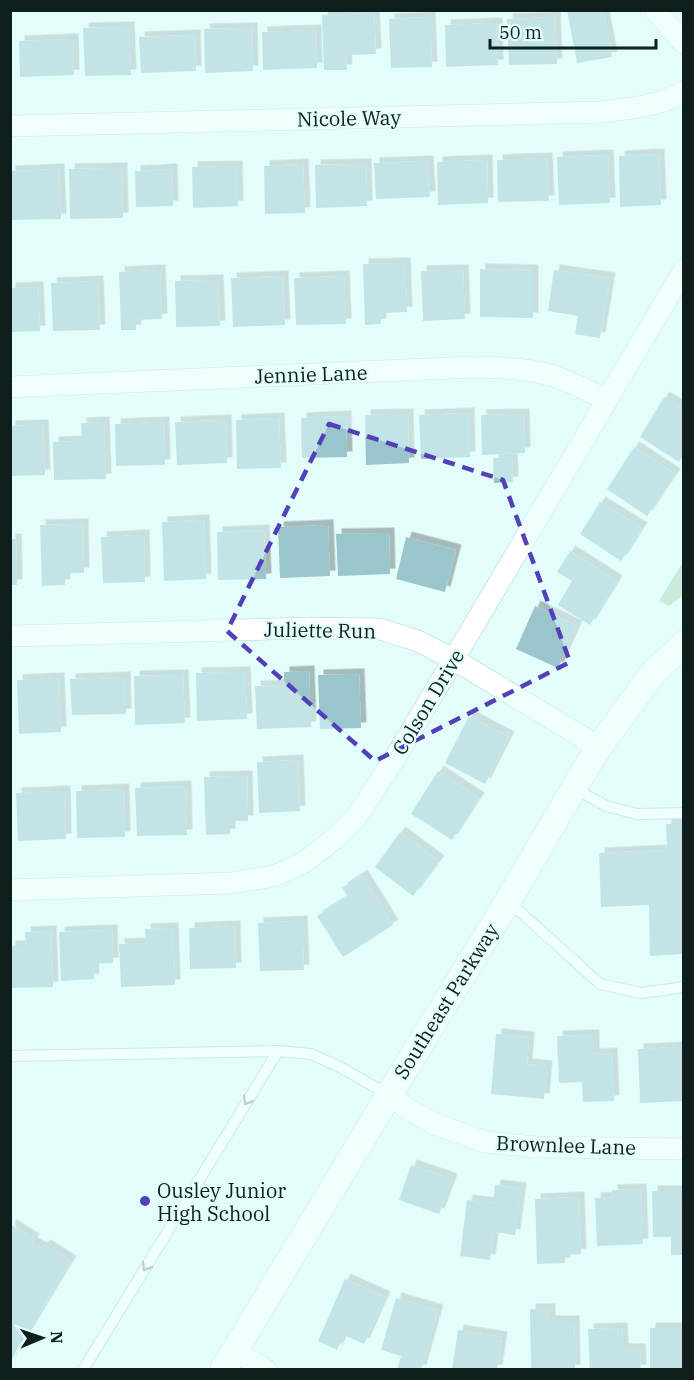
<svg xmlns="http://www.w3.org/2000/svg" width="694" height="1380" font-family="'IBM Plex Serif',serif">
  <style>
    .green { fill: #a7d4b2 }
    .building { fill: #9bc5cc; filter: url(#shadow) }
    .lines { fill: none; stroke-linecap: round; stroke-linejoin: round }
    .service-casing { stroke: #a9d5d1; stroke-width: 12 }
    .minor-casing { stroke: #a9d5d1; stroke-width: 22 }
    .tertiary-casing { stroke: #a9d5d1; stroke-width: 27 }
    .service { stroke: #fff; stroke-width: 10 }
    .minor { stroke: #fff; stroke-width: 21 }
    .tertiary { stroke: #fff; stroke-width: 26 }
    .oneway { stroke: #929a99 }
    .marked { fill: none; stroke: #5340b8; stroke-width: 4.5; stroke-dasharray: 12 8; stroke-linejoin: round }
    .poi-dot { fill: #5340b8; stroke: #e3fdfb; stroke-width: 2 }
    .labels { text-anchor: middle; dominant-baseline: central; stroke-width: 4.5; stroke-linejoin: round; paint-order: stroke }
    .street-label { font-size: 20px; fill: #0d1e1d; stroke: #e3fdfb }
    .poi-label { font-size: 20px; fill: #0d1e1d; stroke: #e3fdfb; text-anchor: start }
  </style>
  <defs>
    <filter id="shadow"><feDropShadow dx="5.5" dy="-5.5" stdDeviation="0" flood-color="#0004"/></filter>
  </defs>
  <rect width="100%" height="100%" fill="#e3fdfb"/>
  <path class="green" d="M683 562V595L669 606 659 601Z"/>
  <g class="building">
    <path d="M567 10H603L612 57 577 63Z"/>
    <path d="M374 13 376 54 346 55 347 70H324L322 15Z"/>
    <path d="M430 17 432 67 391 68 389 19Z"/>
    <path d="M555 17 557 64 509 65 507 19Z"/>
    <path d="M497 23 498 65 446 67 445 25Z"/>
    <path d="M129 27 131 75 85 76 83 28Z"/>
    <path d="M252 28 253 71 205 73 204 29Z"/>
    <path d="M316 30 317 68 263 70 262 32Z"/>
    <path d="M195 35 196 71 141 73 139 37Z"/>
    <path d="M73 39 74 75 20 77 19 41Z"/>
    <path d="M659 154 661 205 620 207 619 156Z"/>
    <path d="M608 155 610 203 559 205 557 157Z"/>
    <path d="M547 158 549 201 498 202 497 160Z"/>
    <path d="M487 160 488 203 438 205 437 162Z"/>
    <path d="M428 161 430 197 376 199 374 163Z"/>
    <path d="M303 164 305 213 265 214 264 166Z"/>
    <path d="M366 164 367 206 316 208 315 165Z"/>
    <path d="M237 166 238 206 193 208 192 167Z"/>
    <path d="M122 168 123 218 70 219 69 169Z"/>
    <path d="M59 169 61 219 10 220V171Z"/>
    <path d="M172 169 173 206 136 207 135 171Z"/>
    <path d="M405 263 407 312 380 313 381 324 365 325 363 264Z"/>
    <path d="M480 269 533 270V318L480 317Z"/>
    <path d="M160 270 162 319 136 320V330H121L119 272Z"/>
    <path d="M463 270 465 319 423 321 421 271Z"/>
    <path d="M554 270 610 278 600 338 575 334 578 316 548 311Z"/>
    <path d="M283 276 285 325 233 327 231 278Z"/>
    <path d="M344 276 346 324 296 325 294 278Z"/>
    <path d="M218 280 220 326 176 327 175 281Z"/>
    <path d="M98 281 100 330 53 331 51 283Z"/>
    <path d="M38 287 40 331 10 332V288Z"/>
    <path d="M664 397 684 409V455L679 462 640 437Z"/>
    <path d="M469 413 470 457 421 459 419 415Z"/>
    <path d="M408 414 409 463 366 465 365 415Z"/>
    <path d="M524 414 525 453 482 455 481 415Z"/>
    <path d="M346 416 347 457 302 458 301 418Z"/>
    <path d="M279 418 281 468 237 469 236 420Z"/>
    <path d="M226 420 227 463 177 465 175 422Z"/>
    <path d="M104 422 106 479 54 480 53 442 82 441 81 423Z"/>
    <path d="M164 422 165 465 116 466 115 424Z"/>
    <path d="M43 425 45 475 10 476V426Z"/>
    <path d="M634 447 675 474 647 516 607 489Z"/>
    <path d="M512 457 513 482 494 483 493 458Z"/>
    <path d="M600 502 642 528 621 561 580 534Z"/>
    <path d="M204 520 206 579 164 581 162 522Z"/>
    <path d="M83 524 84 573H65V585L42 586 40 525Z"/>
    <path d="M328 525 330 576 280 578 278 527Z"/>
    <path d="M264 530 266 579 218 580 217 532Z"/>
    <path d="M389 533 390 574 338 576 336 534Z"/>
    <path d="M144 535 145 582 103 583 101 537Z"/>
    <path d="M406 537 456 550 445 592 396 579Z"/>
    <path d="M10 539H16L17 585H10Z"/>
    <path d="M570 551 617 581 590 625 558 605 572 581 557 572Z"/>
    <path d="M535 606 577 626 558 668 516 649Z"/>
    <path d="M309 671 311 727 257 729 255 686 284 685V672Z"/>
    <path d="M245 672 247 719 197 721 196 673Z"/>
    <path d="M359 674 361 728 320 729 318 675Z"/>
    <path d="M183 675 185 723 135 725 134 676Z"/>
    <path d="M125 677 126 714 72 715 70 679Z"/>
    <path d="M59 678 61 732 19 734 17 680Z"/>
    <path d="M469 716 509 737 485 784 445 763Z"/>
    <path d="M298 760 300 811 259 813 257 762Z"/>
    <path d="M438 771 479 798 452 840 411 814Z"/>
    <path d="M247 776 248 821H230V834L206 835 204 777Z"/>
    <path d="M186 786 187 835 137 836 135 788Z"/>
    <path d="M124 789 125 837 77 838 76 791Z"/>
    <path d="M65 791 66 839 18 841 16 793Z"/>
    <path d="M666 824H684V954L650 956 649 905 601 907 599 853 667 850Z"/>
    <path d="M400 832 439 861 413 896 375 867Z"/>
    <path d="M362 875 393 925 343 957 317 916 348 897 342 888Z"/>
    <path d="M302 921 304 970 260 971 258 923Z"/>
    <path d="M235 926 236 968 190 969 189 928Z"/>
    <path d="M173 928 175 985 121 987 119 944 146 943 145 929Z"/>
    <path d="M112 930 113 963 93 964 94 979 61 981 59 932Z"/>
    <path d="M51 931 53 987 10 988V946H26L25 932Z"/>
    <path d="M496 1034 529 1037 527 1064 547 1066 544 1099 491 1094Z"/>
    <path d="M594 1035V1054L612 1053 614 1101 583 1102 582 1082 559 1083 557 1036Z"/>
    <path d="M683 1047 684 1101 640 1103 638 1049Z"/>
    <path d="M411 1165 452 1179 439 1214 399 1200Z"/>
    <path d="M495 1185 521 1188 515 1235 494 1232 490 1260 460 1256 467 1200 493 1203Z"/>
    <path d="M641 1189 643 1244 597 1246 595 1198 613 1197 612 1190Z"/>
    <path d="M652 1191H680V1209H684V1255H671V1237H653Z"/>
    <path d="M579 1197 581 1254 565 1255V1263L537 1264 535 1199Z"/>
    <path d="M10 1224 34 1239 32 1243 42 1248 45 1245 71 1261 10 1362Z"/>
    <path d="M345 1279 385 1297 364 1344 344 1335 337 1350 318 1341Z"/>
    <path d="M396 1298 438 1310 421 1370H397L401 1356 381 1350Z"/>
    <path d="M530 1309H550V1321H574L575 1370H531Z"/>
    <path d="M622 1328 623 1349H640L641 1370H590L588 1329Z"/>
    <path d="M650 1328H684V1370H676V1368H650Z"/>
    <path d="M458 1330 502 1337 497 1370H452Z"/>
  </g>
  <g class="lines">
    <defs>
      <g id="service">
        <path d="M574 788 606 806 637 814 684 813"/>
        <path d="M508 901 600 984 641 993 678 988 684 986"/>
        <path d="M10 1056 278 1051 311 1054 340 1067 389 1095"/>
        <path d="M83 1370 278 1051"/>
      </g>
      <g id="minor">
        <path d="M655 10 684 43"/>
        <path d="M10 126 600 112 634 108 661 102 684 92"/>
        <path d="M10 387 474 367C499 368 526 368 550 375 570 381 588 391 607 400"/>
        <path d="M10 636 309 628 380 629 418 641 453 659 599 747"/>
        <path d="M10 890 231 883 274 876 303 863 333 840 357 816 397 755 684 270"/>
        <path d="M389 1095 408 1109 435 1124 485 1142 537 1147 684 1149"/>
        <path d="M235 1351 266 1370"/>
      </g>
      <path id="tertiary" d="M223 1370 389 1095 508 901 574 788 599 747 653 673 684 644"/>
    </defs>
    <use href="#service" class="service-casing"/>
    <use href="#minor" class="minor-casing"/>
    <use href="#tertiary" class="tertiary-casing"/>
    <use href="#service" class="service"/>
    <use href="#minor" class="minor"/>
    <use href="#tertiary" class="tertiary"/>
  </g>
  <defs><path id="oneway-chevron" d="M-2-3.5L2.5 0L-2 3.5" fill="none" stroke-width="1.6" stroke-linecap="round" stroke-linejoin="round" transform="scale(1.5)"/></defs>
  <g class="oneway">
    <use href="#oneway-chevron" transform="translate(247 1101) rotate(121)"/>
    <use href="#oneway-chevron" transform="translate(146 1267) rotate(121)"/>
  </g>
  <path d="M0 0H694V1380H0ZM329 424 503 480 570 662 375 761 227 631Z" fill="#e3fdfb" fill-opacity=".55" fill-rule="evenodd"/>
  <path class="marked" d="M329 424 503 480 570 662 375 761 227 631Z"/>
  <circle class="poi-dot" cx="145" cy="1201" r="6"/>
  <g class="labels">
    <g class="street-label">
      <text transform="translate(349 118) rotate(-1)">Nicole Way</text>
      <text transform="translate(311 374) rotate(-2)">Jennie Lane</text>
      <text transform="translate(320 630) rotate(1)">Juliette Run</text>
      <text transform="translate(428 702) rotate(-59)">Colson Drive</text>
      <text transform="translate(446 1001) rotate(-58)">Southeast Parkway</text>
      <text transform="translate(566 1145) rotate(2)">Brownlee Lane</text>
    </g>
    <g class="poi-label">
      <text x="157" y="1190">Ousley Junior<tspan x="157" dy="23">High School</tspan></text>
    </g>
  </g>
  <rect width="694" height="1380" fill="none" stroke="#0d1e1d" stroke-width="24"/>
  <g transform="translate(42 1338) rotate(88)" stroke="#e3fdfb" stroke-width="4.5" paint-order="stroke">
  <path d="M0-4.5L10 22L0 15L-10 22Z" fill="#0d1e1d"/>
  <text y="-9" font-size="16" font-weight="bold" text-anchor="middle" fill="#0d1e1d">N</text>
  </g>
  <path d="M490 39v9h166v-9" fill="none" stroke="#0d1e1d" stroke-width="3"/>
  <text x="499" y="39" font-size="18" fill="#0d1e1d" stroke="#e3fdfb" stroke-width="4.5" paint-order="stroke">50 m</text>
</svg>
